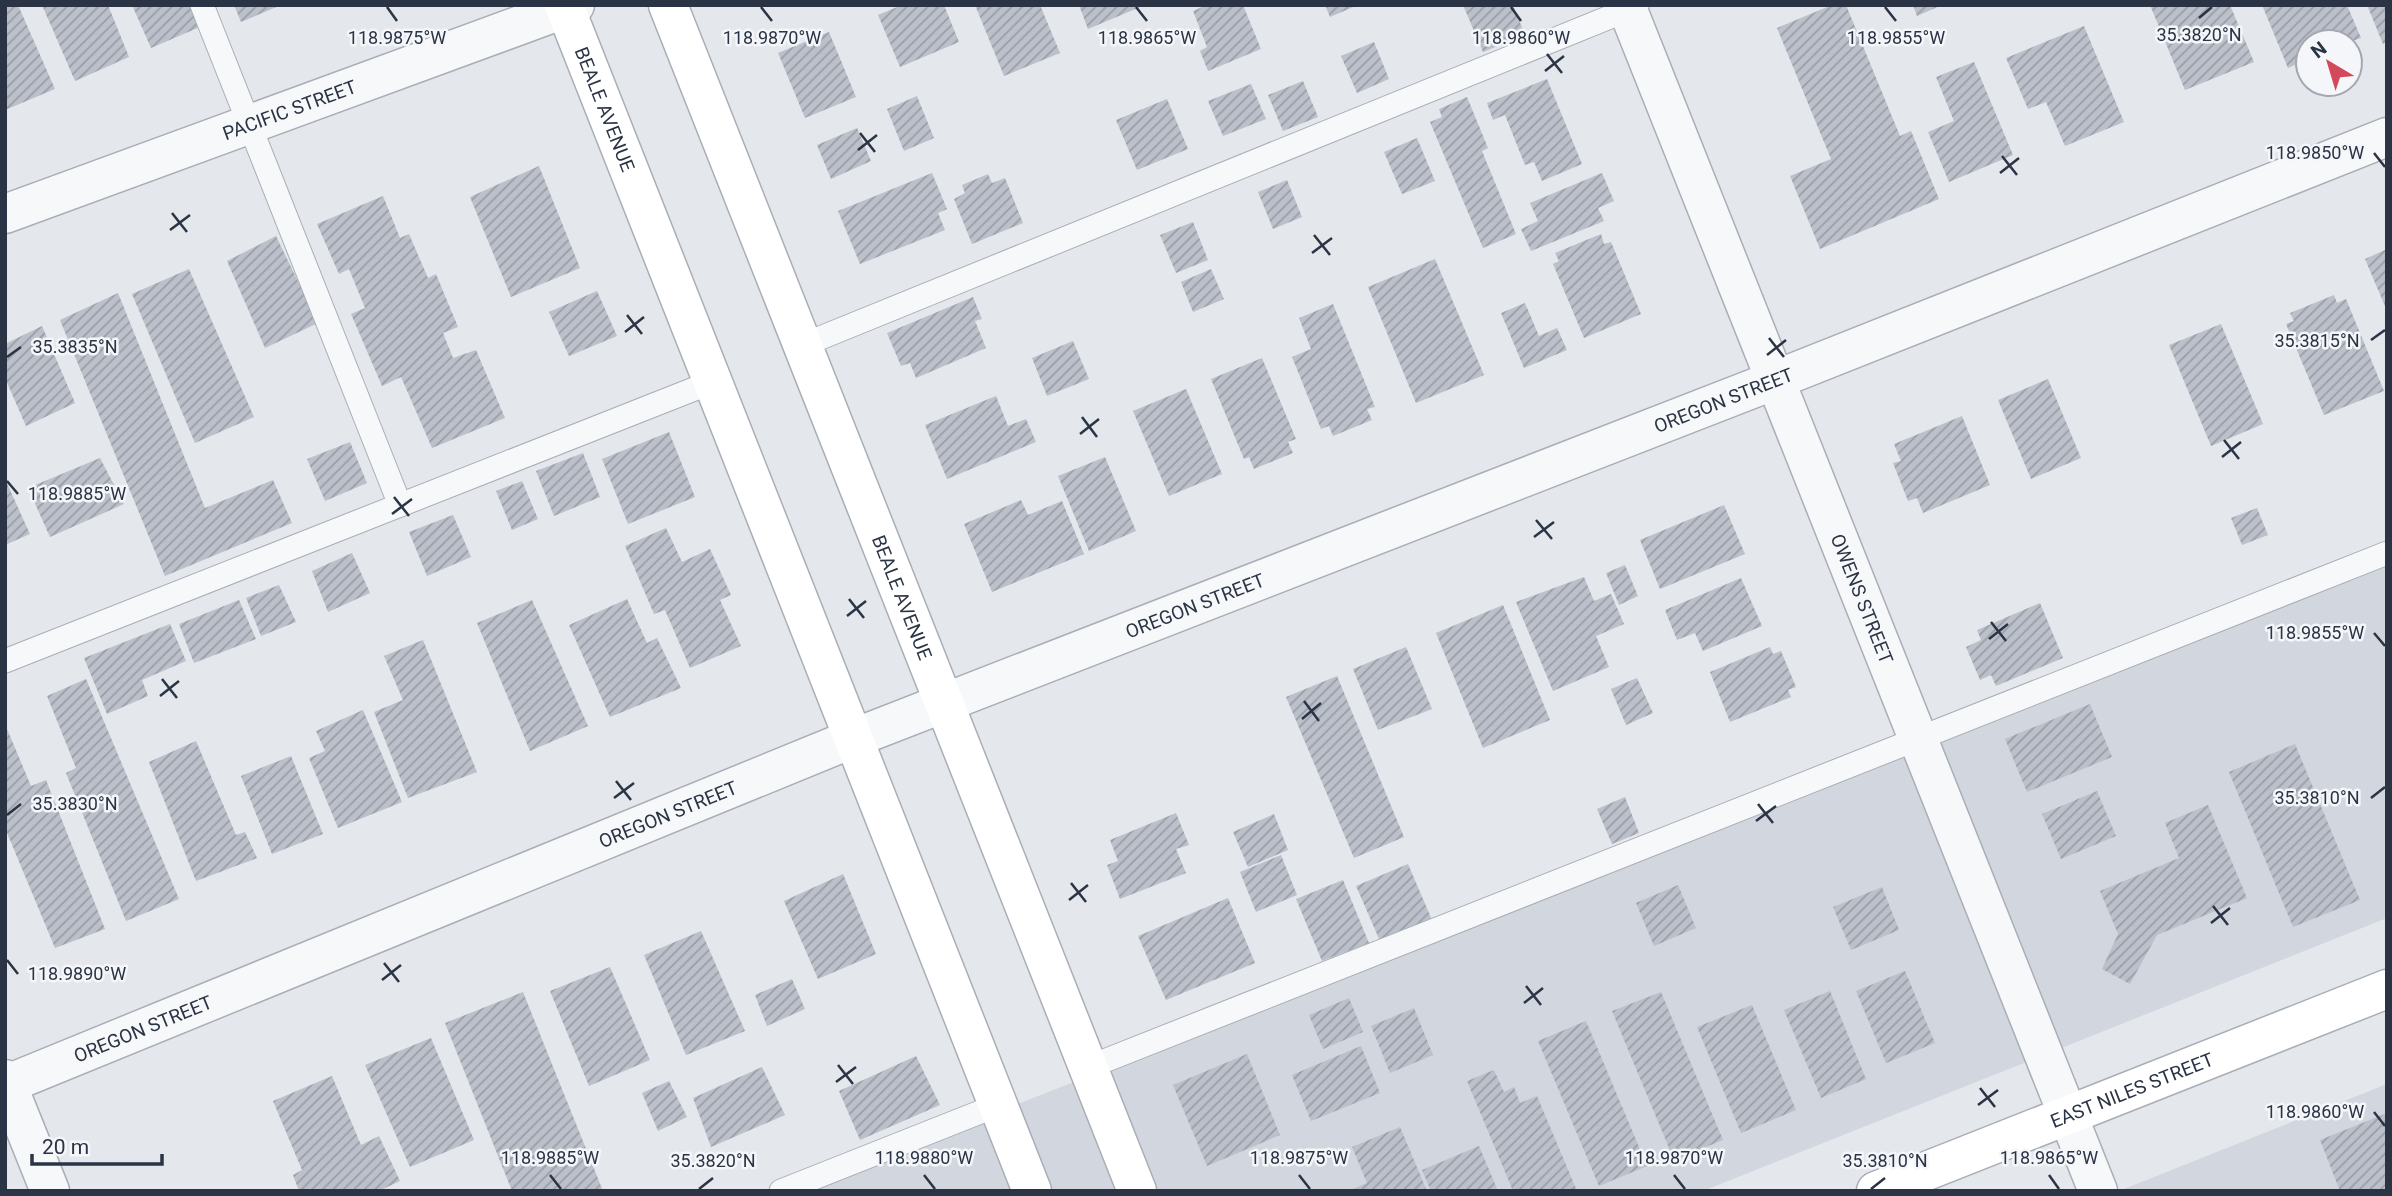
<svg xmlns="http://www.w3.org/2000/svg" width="2392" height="1196" font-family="Roboto,sans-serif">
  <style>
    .built { fill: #d2d6de }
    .building { fill: url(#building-hatch) }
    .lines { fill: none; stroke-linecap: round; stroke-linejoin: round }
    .lane-casing { stroke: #a9aeb7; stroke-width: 25 }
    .street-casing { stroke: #a9aeb7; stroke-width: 41 }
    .secondary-casing { stroke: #a9aeb7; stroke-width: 41 }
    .lane { stroke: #f7f8fa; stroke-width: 23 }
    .street { stroke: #f7f8fa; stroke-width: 38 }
    .secondary { stroke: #fff; stroke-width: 38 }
    .ticks { fill: none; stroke: #2b3445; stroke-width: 2.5 }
    .labels { text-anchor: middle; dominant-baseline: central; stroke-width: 5; stroke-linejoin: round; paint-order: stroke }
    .street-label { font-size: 19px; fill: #2b3445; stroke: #f4f6f9 }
    .ticks-label { font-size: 18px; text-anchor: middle; fill: #2b3445; stroke: #f4f6f9; stroke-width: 5; stroke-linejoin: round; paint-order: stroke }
  </style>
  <defs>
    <pattern id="building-hatch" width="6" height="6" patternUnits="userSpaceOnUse" patternTransform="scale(1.75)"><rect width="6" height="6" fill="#bbc0ca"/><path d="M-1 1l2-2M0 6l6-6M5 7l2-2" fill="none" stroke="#989da6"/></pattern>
  </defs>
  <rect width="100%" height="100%" fill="#e4e7ec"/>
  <g class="built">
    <path d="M2387 565V918L1703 1191H797Z"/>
    <path d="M2387 1084V1191H2119Z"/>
  </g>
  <g class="building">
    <path d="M5 5H18L55 89 5 110Z"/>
    <path d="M42 5H108L129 57 75 81Z"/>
    <path d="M132 5H199L207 24 151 48Z"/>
    <path d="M234 5H281L241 22Z"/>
    <path d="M902 5H944L959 42 900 67 878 15Z"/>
    <path d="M975 5H1040L1060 53 1004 76Z"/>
    <path d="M1079 5H1145L1088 29Z"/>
    <path d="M1207 5H1243L1261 49 1208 71 1200 51 1207 47 1193 11Z"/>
    <path d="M1325 5H1358L1330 17Z"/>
    <path d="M1463 5H1513L1525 35 1483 52Z"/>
    <path d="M1832 5H1846L1900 136 1911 131 1939 199 1820 249 1790 176 1831 159 1777 28Z"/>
    <path d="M1913 5H1942L1917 16Z"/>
    <path d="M2150 5H2230L2254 62 2185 90Z"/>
    <path d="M2262 5H2347L2361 38 2350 42H2308V59L2288 68Z"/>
    <path d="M2367 5H2387V42L2383 44Z"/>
    <path d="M2084 26 2124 122 2065 146 2046 102 2028 109 2006 58Z"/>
    <path d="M829 32 856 97 805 118 778 53Z"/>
    <path d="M1374 42 1389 79 1357 93 1341 56Z"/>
    <path d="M1974 62 2013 155 1949 182 1928 132 1954 121 1936 77Z"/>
    <path d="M1547 79 1582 164 1542 181 1534 162 1525 165 1505 115 1493 120 1487 103Z"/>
    <path d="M1303 81 1318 117 1283 131 1268 95Z"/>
    <path d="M1251 84 1266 119 1223 136 1208 101Z"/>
    <path d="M917 96 934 138 904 151 887 109Z"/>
    <path d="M1467 97 1488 148 1482 151 1516 234 1483 248 1430 122 1442 117 1439 109Z"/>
    <path d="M1167 99 1188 149 1137 170 1116 120Z"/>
    <path d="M857 128 871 161 831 179 817 145Z"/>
    <path d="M1417 138 1435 181 1402 194 1384 152Z"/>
    <path d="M539 166 580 268 511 297 470 197Z"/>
    <path d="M932 173 947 209 938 213 945 230 860 264 838 211Z"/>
    <path d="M1602 173 1614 201 1598 208 1604 221 1531 251 1521 229 1538 221 1530 203Z"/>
    <path d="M988 174 992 183 1005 178 1023 223 972 244 954 199 965 193 962 185Z"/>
    <path d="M1287 180 1302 217 1273 229 1258 192Z"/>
    <path d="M383 196 400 238 409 234 428 278 436 274 458 327 443 333 453 358 476 350 505 418 432 448 401 377 382 386 351 314 365 308 349 269 339 274 317 224Z"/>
    <path d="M1193 222 1208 260 1176 273 1160 235Z"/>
    <path d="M1601 234 1604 244 1611 242 1641 314 1584 338 1553 264 1559 261 1555 253Z"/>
    <path d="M276 236 318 323 265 348 227 261Z"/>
    <path d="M2387 249V311L2365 259Z"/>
    <path d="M1435 259 1484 375 1416 403 1368 287Z"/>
    <path d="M189 269 254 417 195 443 132 294Z"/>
    <path d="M1211 269 1224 299 1193 312 1181 282Z"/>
    <path d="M597 291 617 336 569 356 549 312Z"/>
    <path d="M118 293 205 508 273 480 292 523 165 576 60 320Z"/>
    <path d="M2334 295 2337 303 2346 299 2384 391 2324 415 2286 324 2294 321 2290 313Z"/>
    <path d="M973 297 982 319 975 321 986 348 916 378 910 363 901 366 887 333Z"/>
    <path d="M1525 303 1539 336 1557 328 1567 350 1524 368 1501 313Z"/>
    <path d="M1333 304 1375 407 1367 409 1372 420 1333 436 1329 426 1321 429 1292 357 1311 349 1299 318Z"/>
    <path d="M2221 324 2263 424 2211 446 2169 345Z"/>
    <path d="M42 326 75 403 26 426 5 378V344Z"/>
    <path d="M1073 341 1089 379 1047 396 1032 358Z"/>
    <path d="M1262 358 1296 439 1288 442 1293 453 1254 469 1249 457 1244 459 1211 379Z"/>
    <path d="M2048 379 2081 458 2031 479 1998 400Z"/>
    <path d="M1186 389 1222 474 1169 496 1133 411Z"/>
    <path d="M996 396 1008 426 1026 419 1036 442 947 479 925 425Z"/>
    <path d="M1962 416 1990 485 1923 513 1917 498 1908 501 1893 463 1901 461 1894 444Z"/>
    <path d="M669 432 695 497 628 524 602 459Z"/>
    <path d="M350 442 367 483 325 501 307 459Z"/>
    <path d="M583 453 600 497 554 516 536 471Z"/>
    <path d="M1105 457 1136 531 1089 551 1058 476Z"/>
    <path d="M100 458 124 504 50 537 28 488Z"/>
    <path d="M5 479 30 534 5 545Z"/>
    <path d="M522 481 538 519 512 530 496 491Z"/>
    <path d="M1021 500 1028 515 1062 501 1084 554 992 592 964 524Z"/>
    <path d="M1724 505 1745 554 1660 589 1640 540Z"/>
    <path d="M2257 508 2268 535 2242 545 2231 518Z"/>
    <path d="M453 515 471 557 427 576 409 532Z"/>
    <path d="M666 528 682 562 710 549 731 595 720 600 741 646 690 668 665 610 654 614 625 546Z"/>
    <path d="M352 553 370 593 328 612 312 571Z"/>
    <path d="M1625 565 1638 596 1619 605 1606 573Z"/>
    <path d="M1584 577 1594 601 1611 594 1624 624 1596 636 1609 667 1553 691 1516 602Z"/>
    <path d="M1741 578 1762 626 1703 651 1695 633 1677 640 1665 610Z"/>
    <path d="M279 585 296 622 261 636 246 598Z"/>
    <path d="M627 599 647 643 657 638 681 688 610 717 569 625Z"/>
    <path d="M239 600 256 639 194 663 179 624Z"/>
    <path d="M532 600 588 726 530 751 477 623Z"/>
    <path d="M2040 603 2063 658 1996 686 1991 675 1980 680 1966 647 1981 640 1977 630Z"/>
    <path d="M1503 605 1550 720 1483 748 1436 633Z"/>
    <path d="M170 624 186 661 142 680 148 696 107 714 84 658Z"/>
    <path d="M423 640 477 772 408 798 374 712 403 700 384 656Z"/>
    <path d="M1406 647 1432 709 1378 730 1353 669Z"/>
    <path d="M1770 647 1773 654 1781 651 1796 687 1788 690 1791 697 1730 722 1710 672Z"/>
    <path d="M1337 676 1404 837 1354 858 1286 697Z"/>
    <path d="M1637 678 1653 713 1626 725 1611 689Z"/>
    <path d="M86 679 179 899 126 921 66 773 76 768 47 696Z"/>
    <path d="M2090 704 2112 757 2027 792 2005 739Z"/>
    <path d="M363 710 402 802 338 828 309 758 325 751 316 731Z"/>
    <path d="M5 724 31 786 46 780 105 929 55 948 5 828Z"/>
    <path d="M196 741 236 835 245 832 257 858 196 881 149 762Z"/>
    <path d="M2295 744 2360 900 2293 927 2229 772Z"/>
    <path d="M291 756 323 834 272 854 241 776Z"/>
    <path d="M2097 791 2116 836 2061 859 2042 814Z"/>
    <path d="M1625 797 1639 833 1612 844 1597 809Z"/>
    <path d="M2208 805 2247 898 2157 935 2130 984 2102 969 2118 934 2100 891 2179 858 2165 823Z"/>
    <path d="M1176 813 1189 845 1176 849 1186 873 1120 899 1107 865 1118 861 1110 840Z"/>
    <path d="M1274 814 1288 850 1248 867 1233 832Z"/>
    <path d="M1281 855 1297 895 1256 912 1240 872Z"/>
    <path d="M1408 864 1432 920 1380 941 1356 886Z"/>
    <path d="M843 874 876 954 818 979 784 901Z"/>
    <path d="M1343 880 1369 943 1322 961 1296 899Z"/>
    <path d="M1678 885 1696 928 1654 946 1636 903Z"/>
    <path d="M1882 887 1899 930 1851 950 1833 907Z"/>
    <path d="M1228 898 1255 963 1166 1000 1138 936Z"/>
    <path d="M701 931 745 1031 686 1055 644 955Z"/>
    <path d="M610 967 650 1060 589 1086 550 991Z"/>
    <path d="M1905 971 1935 1043 1886 1063 1856 991Z"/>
    <path d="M792 979 805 1009 767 1026 755 995Z"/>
    <path d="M1830 991 1866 1079 1821 1098 1784 1010Z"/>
    <path d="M523 992 603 1191H512L445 1023Z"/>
    <path d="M1661 992 1723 1140 1674 1160 1612 1011Z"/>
    <path d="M1349 998 1363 1032 1323 1049 1309 1015Z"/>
    <path d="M1752 1005 1796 1110 1741 1133 1697 1027Z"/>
    <path d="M1414 1008 1433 1055 1390 1073 1371 1026Z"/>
    <path d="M1586 1021 1647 1166 1599 1186 1538 1041Z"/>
    <path d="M431 1038 474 1140 410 1167 365 1065Z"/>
    <path d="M1361 1046 1380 1093 1311 1121 1292 1075Z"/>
    <path d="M1247 1054 1280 1135 1207 1166 1173 1085Z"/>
    <path d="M916 1056 940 1105 860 1140 839 1091Z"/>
    <path d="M762 1067 785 1115 711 1147 693 1098Z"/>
    <path d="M1494 1070 1504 1092 1514 1087 1520 1103 1537 1096 1577 1191H1513L1467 1081Z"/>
    <path d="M332 1076 361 1145 379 1136 400 1181 379 1191H299L293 1175 302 1170 273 1101Z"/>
    <path d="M669 1081 687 1117 658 1131 642 1093Z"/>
    <path d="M2387 1113V1191H2340L2320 1140Z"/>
    <path d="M1400 1127 1427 1191H1348L1367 1183 1352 1147Z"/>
    <path d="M1479 1146 1498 1191H1431L1422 1170Z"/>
  </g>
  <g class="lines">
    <defs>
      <g id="lane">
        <path d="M202 5 400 505"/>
        <path d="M803 345 1637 6"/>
        <path d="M5 661 712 382"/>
        <path d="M1089 1067 2387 553"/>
        <path d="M781 1191 998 1105"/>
      </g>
      <g id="street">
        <path id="s1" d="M1626 5 2098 1191"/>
        <path id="s2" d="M5 214 575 5"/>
        <path d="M5 1079 50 1191"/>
        <path id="s3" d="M5 1085 854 738 1775 380 2387 137"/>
      </g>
      <g id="secondary">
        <path id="s4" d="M564 5 1032 1191"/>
        <path id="s5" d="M668 5 1137 1191"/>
        <path id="s6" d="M1876 1191 2387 989"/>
      </g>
    </defs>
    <use href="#lane" class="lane-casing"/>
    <use href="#street" class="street-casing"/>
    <use href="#secondary" class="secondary-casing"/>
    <use href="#lane" class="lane"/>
    <use href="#street" class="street"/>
    <use href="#secondary" class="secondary"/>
  </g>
  <path class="ticks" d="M387 7 397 21M761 7 772 21M1136 7 1147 21M1511 7 1521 21M1885 7 1896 21M2199 18 2212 7M1547 54 1562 73M1545 71 1564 56M860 133 875 152M858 150 877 135M2374 153 2385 167M2002 156 2017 175M2000 173 2019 158M172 213 187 232M170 230 190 215M1314 235 1330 255M1312 253 1332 238M627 315 642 334M625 332 644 317M1769 338 1784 357M2371 340 2385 330M1767 355 1786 340M7 357 21 347M1082 417 1097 437M1080 434 1099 419M2224 440 2239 459M2222 457 2241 442M7 481 18 494M394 497 409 516M392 514 412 499M1536 520 1552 539M1534 537 1554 522M849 599 864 618M847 616 866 601M1991 622 2006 641M2374 633 2385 646M1989 639 2008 624M162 679 177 698M160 696 179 681M1304 701 1319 721M1302 719 1321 703M616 781 631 800M614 798 634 783M2371 798 2385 787M1758 804 1773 823M7 815 21 804M1756 821 1776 806M1071 883 1086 902M1069 900 1088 885M2213 906 2228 925M2211 923 2230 908M7 960 18 974M384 963 399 982M382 980 401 965M1526 986 1541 1005M1524 1003 1543 988M838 1065 853 1084M836 1082 856 1067M1980 1088 1995 1107M1978 1105 1998 1090M2374 1112 2385 1126M550 1175 561 1189M924 1175 935 1189M1299 1175 1310 1189M1674 1175 1685 1189M2049 1175 2059 1189M699 1189 713 1178M1871 1189 1885 1178"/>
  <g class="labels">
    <g class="street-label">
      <text stroke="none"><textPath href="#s2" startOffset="303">PACIFIC STREET</textPath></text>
      <text stroke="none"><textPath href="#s4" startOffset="112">BEALE AVENUE</textPath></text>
      <text stroke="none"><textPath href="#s3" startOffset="1850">OREGON STREET</textPath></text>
      <text stroke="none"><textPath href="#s5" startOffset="637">BEALE AVENUE</textPath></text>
      <text stroke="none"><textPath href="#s1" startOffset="639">OWENS STREET</textPath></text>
      <text stroke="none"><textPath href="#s3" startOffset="1283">OREGON STREET</textPath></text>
      <text stroke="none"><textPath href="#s3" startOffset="716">OREGON STREET</textPath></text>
      <text stroke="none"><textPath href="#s3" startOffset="149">OREGON STREET</textPath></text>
      <text stroke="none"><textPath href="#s6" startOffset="275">EAST NILES STREET</textPath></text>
    </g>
  </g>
  <g class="ticks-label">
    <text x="2199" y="41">35.3820°N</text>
    <text x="772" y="44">118.9870°W</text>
    <text x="397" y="44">118.9875°W</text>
    <text x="1147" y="44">118.9865°W</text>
    <text x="1521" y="44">118.9860°W</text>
    <text x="1896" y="44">118.9855°W</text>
    <text x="2315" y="159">118.9850°W</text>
    <text x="2317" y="347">35.3815°N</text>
    <text x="75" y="353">35.3835°N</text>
    <text x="77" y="500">118.9885°W</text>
    <text x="2315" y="639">118.9855°W</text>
    <text x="2317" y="804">35.3810°N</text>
    <text x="75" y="810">35.3830°N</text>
    <text x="77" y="980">118.9890°W</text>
    <text x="2315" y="1118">118.9860°W</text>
    <text x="550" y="1164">118.9885°W</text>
    <text x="924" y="1164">118.9880°W</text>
    <text x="1299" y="1164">118.9875°W</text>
    <text x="1674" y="1164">118.9870°W</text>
    <text x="2049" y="1164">118.9865°W</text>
    <text x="713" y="1167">35.3820°N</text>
    <text x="1885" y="1167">35.3810°N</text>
  </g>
  <rect width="2392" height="1196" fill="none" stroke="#2b3445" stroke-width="14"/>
  <g transform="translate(2329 63) rotate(322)"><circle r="33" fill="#f4f6f9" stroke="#a4a8b1" stroke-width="2"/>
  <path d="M0-5L12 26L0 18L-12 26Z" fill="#d1495b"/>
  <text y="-10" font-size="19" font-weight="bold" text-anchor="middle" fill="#2b3445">N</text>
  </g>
  <path d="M32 1154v10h130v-10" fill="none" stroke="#2b3445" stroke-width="3.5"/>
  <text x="42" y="1154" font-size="21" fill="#2b3445" stroke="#f4f6f9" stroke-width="5" paint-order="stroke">20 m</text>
</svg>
